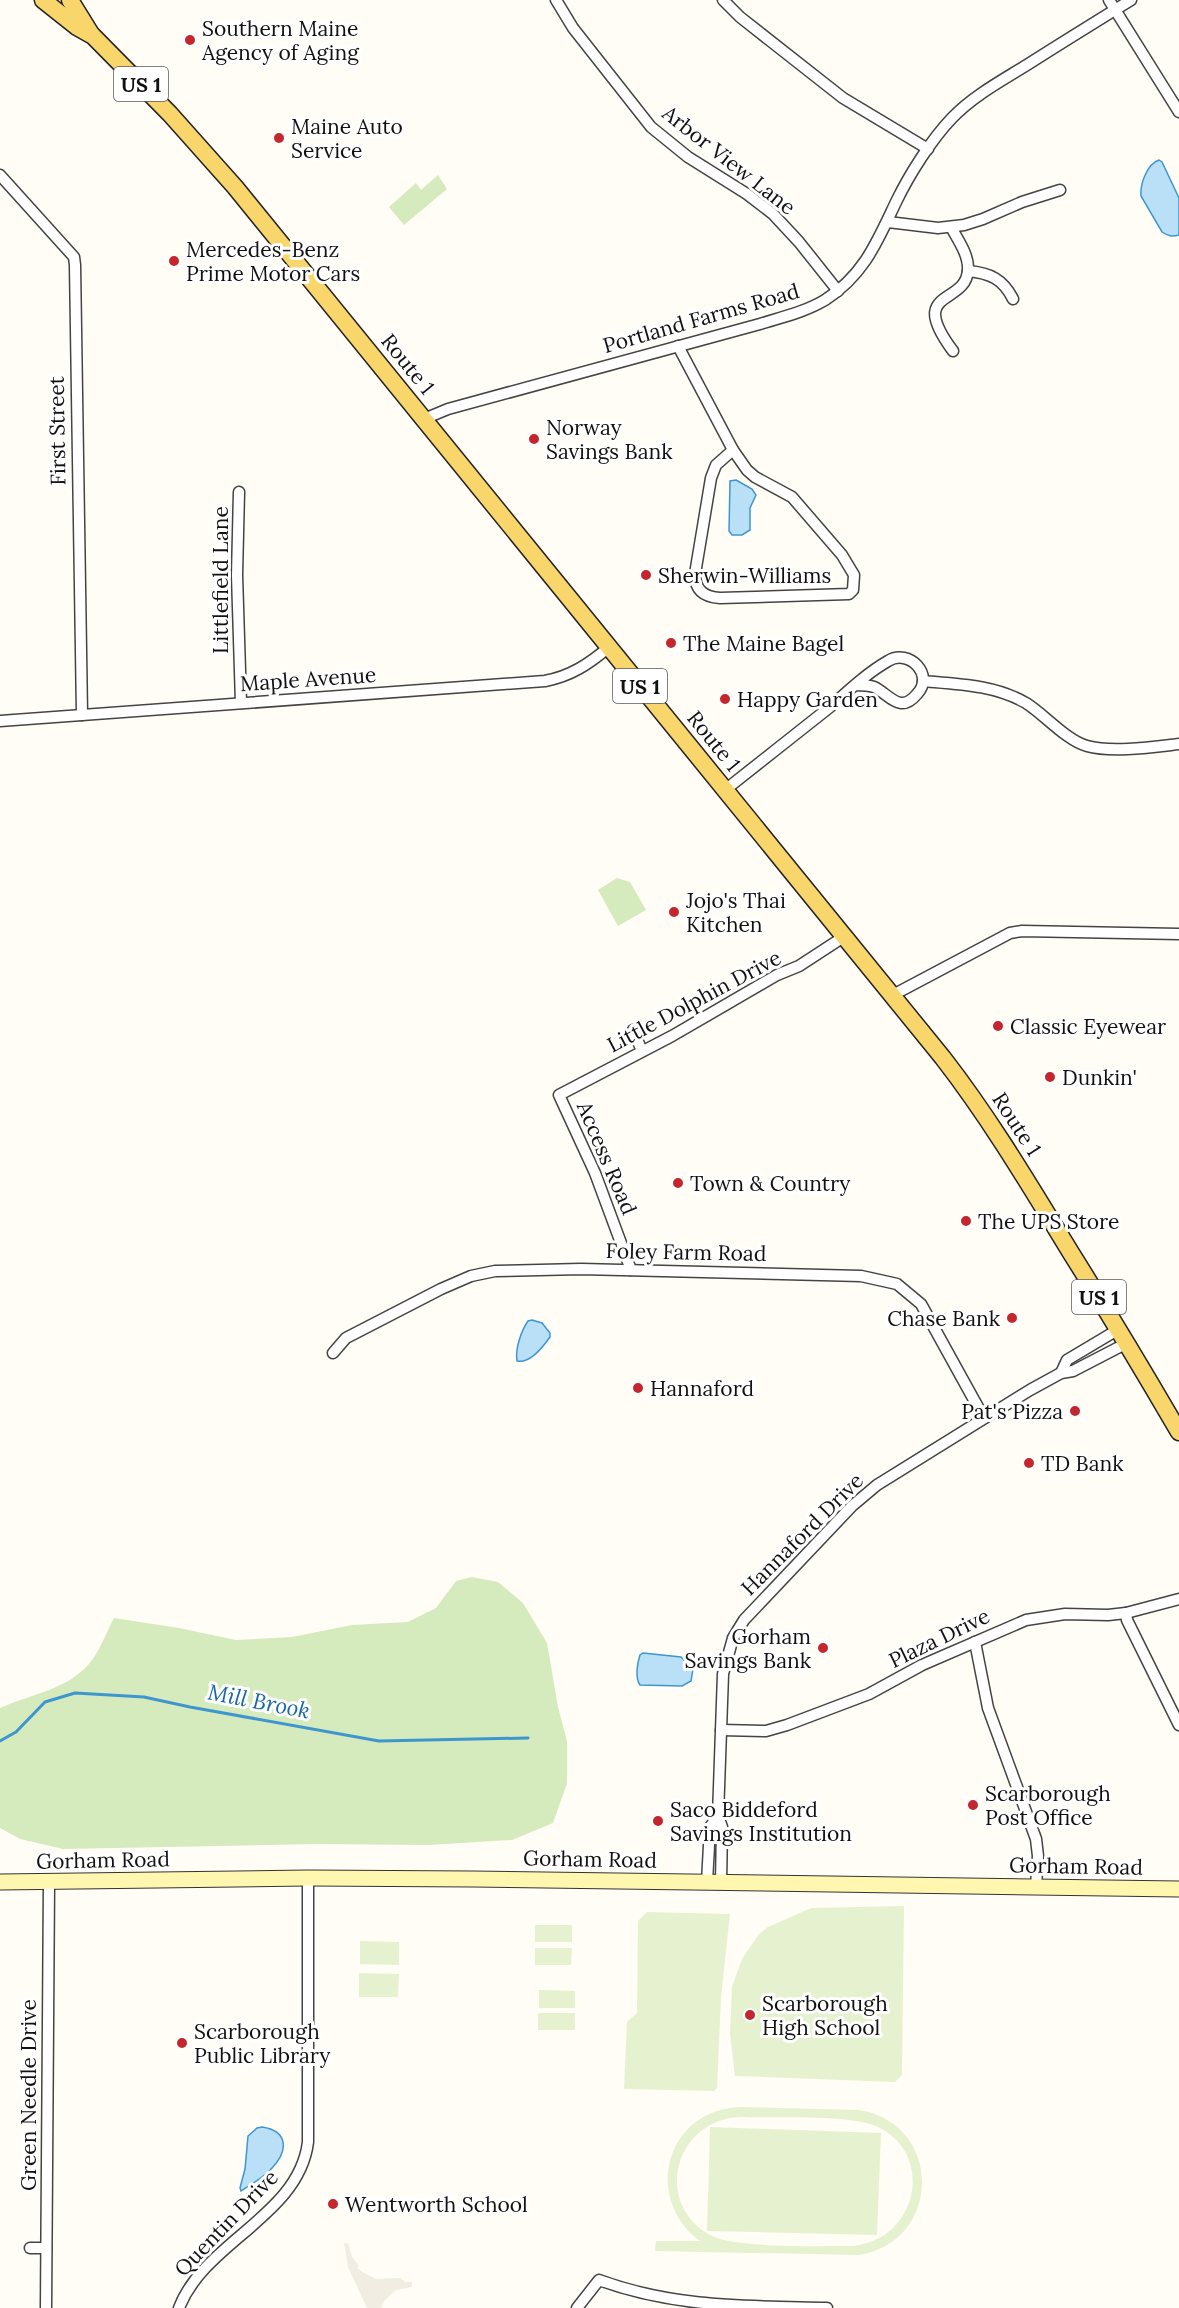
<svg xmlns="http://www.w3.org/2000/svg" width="1179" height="2308" font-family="Lora,serif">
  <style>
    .green { fill: #d5ebbd }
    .pitch { fill: #e6f2cf; fill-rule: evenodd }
    .plaza { fill: #f1ede2 }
    .water { fill: #b9e0f7; stroke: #3f96cf; stroke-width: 1.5 }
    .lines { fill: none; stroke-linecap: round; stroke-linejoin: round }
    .stream { stroke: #3f96cf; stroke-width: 3 }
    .minor-casing { stroke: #444; stroke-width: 13 }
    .secondary-casing { stroke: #333; stroke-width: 17 }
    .primary-casing { stroke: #222; stroke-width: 19 }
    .minor { stroke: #fff; stroke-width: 10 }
    .secondary { stroke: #fff6b0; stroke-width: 15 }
    .primary { stroke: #f9d66b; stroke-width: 16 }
    .poi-dot { fill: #c4262e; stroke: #fff; stroke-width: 2 }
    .labels { text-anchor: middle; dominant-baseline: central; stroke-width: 6; stroke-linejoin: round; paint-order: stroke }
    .shield { fill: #fff; stroke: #585858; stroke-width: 1.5 }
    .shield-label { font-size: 20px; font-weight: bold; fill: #111 }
    .poi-label { font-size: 21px; fill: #111; stroke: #fff; text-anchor: start }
    .street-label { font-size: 21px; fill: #111; stroke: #fff }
    .water-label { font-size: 22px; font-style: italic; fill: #1768a6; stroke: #fff }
  </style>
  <rect width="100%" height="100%" fill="#fffdf5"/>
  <g class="green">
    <path d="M438 175 447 189 404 225 389 207 416 183 421 190Z"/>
    <path d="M617 878 630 882 646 910 618 926 598 890Z"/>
    <path d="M472 1577 498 1582 523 1603 547 1643 558 1707 567 1741V1783L553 1823 512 1840 429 1845 316 1844 63 1849 20 1839 0 1828V1708C31 1694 71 1689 92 1660 101 1648 107 1631 114 1618L179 1628 236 1640 292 1637 352 1625 408 1622 436 1608 456 1581Z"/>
  </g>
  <g class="pitch">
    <path d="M904 1906 902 2075 895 2082 735 2076 730 2034 732 1987 742 1959 759 1934 768 1927 811 1908Z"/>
    <path d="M647 1912 730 1914 721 1997 717 2088 714 2091 624 2089 627 2022 637 2013 638 1921Z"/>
    <rect x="535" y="1925" width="37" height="17"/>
    <path d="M360 1941 399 1942V1965L360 1964Z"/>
    <path d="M535 1948H572L571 1965H535Z"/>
    <path d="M359 1973 399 1974 398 1997H359Z"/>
    <path d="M539 1990 575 1991V2008H539Z"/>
    <rect x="538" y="2013" width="37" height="17"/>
    <path d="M741 2107 859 2110C943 2123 943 2241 859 2255L655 2251 656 2241H700C642 2198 666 2109 741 2107ZM741 2117C774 2118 851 2114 878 2127 936 2155 917 2240 853 2246 823 2246 735 2248 712 2236 652 2205 674 2119 741 2117Z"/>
    <path d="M710 2127 881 2133 877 2235 707 2231Z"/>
  </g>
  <path class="plaza" d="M344 2243H348L352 2257 359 2266 357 2268 364 2273 376 2279 401 2278 405 2282H412V2287L396 2290 385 2300 381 2308H367L348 2267Z"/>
  <g class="water">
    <path d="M1159 160 1162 162 1179 198V235C1172 237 1168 236 1162 232L1141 196C1140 184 1147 164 1159 160Z"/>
    <path d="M736 480 752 489 756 495 750 508V530L742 535H732L729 531 730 481Z"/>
    <path d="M532 1320 542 1323 550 1333V1337C543 1347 530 1364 517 1361 515 1349 521 1331 528 1321Z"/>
    <path d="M643 1653 681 1657 693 1669 691 1681 682 1686 640 1685C635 1678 637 1664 640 1655Z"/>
    <path d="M262 2127C289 2131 288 2151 272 2168 264 2178 251 2184 241 2191L240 2188 245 2169 248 2136 257 2128Z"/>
  </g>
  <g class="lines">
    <path class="stream" d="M0 1741 16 1732 45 1702 75 1693 144 1697 190 1707 379 1741 528 1738"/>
    <defs>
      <g id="minor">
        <path d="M556 0 573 28 651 127 688 157 747 194 773 214 799 242 838 291"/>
        <path d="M723 0 740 17 843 98 928 149"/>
        <path d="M1109 0 1179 112"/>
        <path d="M0 175 74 257 75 265 82 715"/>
        <path d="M888 222 938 228 964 225 983 219 1022 202 1060 190"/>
        <path d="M951 227C958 240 969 255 968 270 966 306 906 288 953 351"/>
        <path d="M968 271C990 273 1003 279 1013 299"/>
        <path d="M678 346 733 450"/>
        <path d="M424 419 448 409 760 324C782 317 805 312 825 300 864 275 877 242 896 202 909 175 931 140 952 118 974 95 1003 80 1030 63 1063 42 1097 21 1131 0"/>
        <path d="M733 450 747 470 755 477 792 497 842 555 854 575 853 590 849 594 720 598C704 597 695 590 695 574L711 478 716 465Z"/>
        <path d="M239 492 237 575 241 703"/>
        <path d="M923 681C958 684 995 685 1026 703 1045 715 1066 740 1087 746 1112 753 1153 747 1179 744"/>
        <path d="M0 721 545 681C571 676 589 664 609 647"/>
        <path d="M725 790C760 762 795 735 830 707 848 691 867 673 888 661 909 648 935 675 917 694 900 715 889 694 874 687 868 685 862 685 856 685"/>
        <path d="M893 995 1010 933 1022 931 1179 934"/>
        <path d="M633 1030 642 1051"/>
        <path d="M631 1270 595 1173 559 1095 672 1036 777 975 799 966 845 936"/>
        <path d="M333 1353 346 1338 441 1289 471 1276 495 1271 581 1269 861 1276 897 1284 921 1304 984 1418"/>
        <path d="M1061 1373 1067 1360 1119 1329"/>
        <path d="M1126 1613 1127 1620 1179 1725"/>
        <path d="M975 1642 988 1708 1036 1839 1038 1856 1036 1886"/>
        <path d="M721 1730 766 1731 787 1725 869 1694 922 1665 1026 1620 1065 1614 1108 1615 1126 1613 1179 1599"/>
        <path d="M707 1882 710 1827 718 1816"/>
        <path d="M721 1883 722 1827 718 1816 723 1674 733 1638 744 1620 852 1506 877 1485 1030 1390 1061 1373 1073 1371 1127 1343"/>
        <path d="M30 2248H46"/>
        <path d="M46 2308 49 1881"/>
        <path d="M179 2308C204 2242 299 2216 308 2142V1878"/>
        <path d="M577 2308 599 2280C675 2308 748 2306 827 2308"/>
      </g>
      <path id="secondary" d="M0 1882 308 1878 473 1879 1179 1889"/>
      <g id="primary">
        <path d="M43 0 77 27 93 36 170 114 235 187 943 1058C991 1120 1030 1186 1071 1253 1108 1312 1144 1372 1179 1432"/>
        <path d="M70 0 91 34"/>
      </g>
    </defs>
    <use href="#minor" class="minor-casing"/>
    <use href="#secondary" class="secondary-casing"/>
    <use href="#primary" class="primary-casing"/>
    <use href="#minor" class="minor"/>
    <use href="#secondary" class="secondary"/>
    <use href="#primary" class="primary"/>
  </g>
  <g class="poi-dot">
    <circle cx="190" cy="40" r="6"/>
    <circle cx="279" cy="138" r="6"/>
    <circle cx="174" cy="261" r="6"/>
    <circle cx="534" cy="439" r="6"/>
    <circle cx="646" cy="575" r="6"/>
    <circle cx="671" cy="643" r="6"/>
    <circle cx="725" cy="699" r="6"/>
    <circle cx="674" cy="912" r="6"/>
    <circle cx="998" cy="1026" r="6"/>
    <circle cx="1050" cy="1077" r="6"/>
    <circle cx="678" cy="1183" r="6"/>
    <circle cx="966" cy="1221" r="6"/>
    <circle cx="1012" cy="1318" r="6"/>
    <circle cx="638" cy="1388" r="6"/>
    <circle cx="1075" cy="1411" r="6"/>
    <circle cx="1029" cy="1463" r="6"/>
    <circle cx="823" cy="1648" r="6"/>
    <circle cx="973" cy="1805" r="6"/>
    <circle cx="658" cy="1821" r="6"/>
    <circle cx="750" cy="2015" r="6"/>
    <circle cx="182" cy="2043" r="6"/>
    <circle cx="333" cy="2204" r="6"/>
  </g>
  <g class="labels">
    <g class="shield">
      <rect x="114" y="67" width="54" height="34" rx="4.5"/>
      <rect x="613" y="669" width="54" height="34" rx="4.5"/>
      <rect x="1072" y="1280" width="54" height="34" rx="4.5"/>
    </g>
    <g class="shield-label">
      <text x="141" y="84">US 1</text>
      <text x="640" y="686">US 1</text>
      <text x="1099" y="1297">US 1</text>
    </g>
    <g class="poi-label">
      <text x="202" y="28">Southern Maine<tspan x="202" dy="24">Agency of Aging</tspan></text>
      <text x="291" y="126">Maine Auto<tspan x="291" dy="24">Service</tspan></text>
      <text x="186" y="249">Mercedes-Benz<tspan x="186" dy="24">Prime Motor Cars</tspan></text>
      <text x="546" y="427">Norway<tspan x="546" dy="24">Savings Bank</tspan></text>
      <text x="658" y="575">Sherwin-Williams</text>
      <text x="683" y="643">The Maine Bagel</text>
      <text x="737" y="699">Happy Garden</text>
      <text x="686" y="900">Jojo's Thai<tspan x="686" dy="24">Kitchen</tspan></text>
      <text x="1010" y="1026">Classic Eyewear</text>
      <text x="1062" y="1077">Dunkin'</text>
      <text x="690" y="1183">Town &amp; Country</text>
      <text x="978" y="1221">The UPS Store</text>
      <text x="1000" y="1318" text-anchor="end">Chase Bank</text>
      <text x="650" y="1388">Hannaford</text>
      <text x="1063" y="1411" text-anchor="end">Pat's Pizza</text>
      <text x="1041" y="1463">TD Bank</text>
      <text x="811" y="1636" text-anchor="end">Gorham<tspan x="811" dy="24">Savings Bank</tspan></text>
      <text x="985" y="1793">Scarborough<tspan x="985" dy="24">Post Office</tspan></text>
      <text x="670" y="1809">Saco Biddeford<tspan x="670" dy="24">Savings Institution</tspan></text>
      <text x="762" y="2003">Scarborough<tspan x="762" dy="24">High School</tspan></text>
      <text x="194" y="2031">Scarborough<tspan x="194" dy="24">Public Library</tspan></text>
      <text x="345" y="2204">Wentworth School</text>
    </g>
    <g class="street-label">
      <text transform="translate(729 160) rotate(38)">Arbor View Lane</text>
      <text transform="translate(701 318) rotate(-16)">Portland Farms Road</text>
      <text transform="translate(408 364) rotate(51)">Route 1</text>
      <text transform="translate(57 431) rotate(-91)">First Street</text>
      <text transform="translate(220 580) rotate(-90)">Littlefield Lane</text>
      <text transform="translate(308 679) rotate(-4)">Maple Avenue</text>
      <text transform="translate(714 741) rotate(51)">Route 1</text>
      <text transform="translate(694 1001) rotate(-28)">Little Dolphin Drive</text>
      <text transform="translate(1017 1124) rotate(57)">Route 1</text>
      <text transform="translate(607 1158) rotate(67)">Access Road</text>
      <text transform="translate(686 1252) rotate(1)">Foley Farm Road</text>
      <text transform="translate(802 1534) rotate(-45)">Hannaford Drive</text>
      <text transform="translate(939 1638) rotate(-26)">Plaza Drive</text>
      <text transform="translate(590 1859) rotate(1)">Gorham Road</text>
      <text transform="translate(103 1860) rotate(-1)">Gorham Road</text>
      <text transform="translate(1076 1866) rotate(1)">Gorham Road</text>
      <text transform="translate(28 2095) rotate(-90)">Green Needle Drive</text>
      <text transform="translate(226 2223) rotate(-46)">Quentin Drive</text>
    </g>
    <g class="water-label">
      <text transform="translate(259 1701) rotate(11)">Mill Brook</text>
    </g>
  </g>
</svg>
